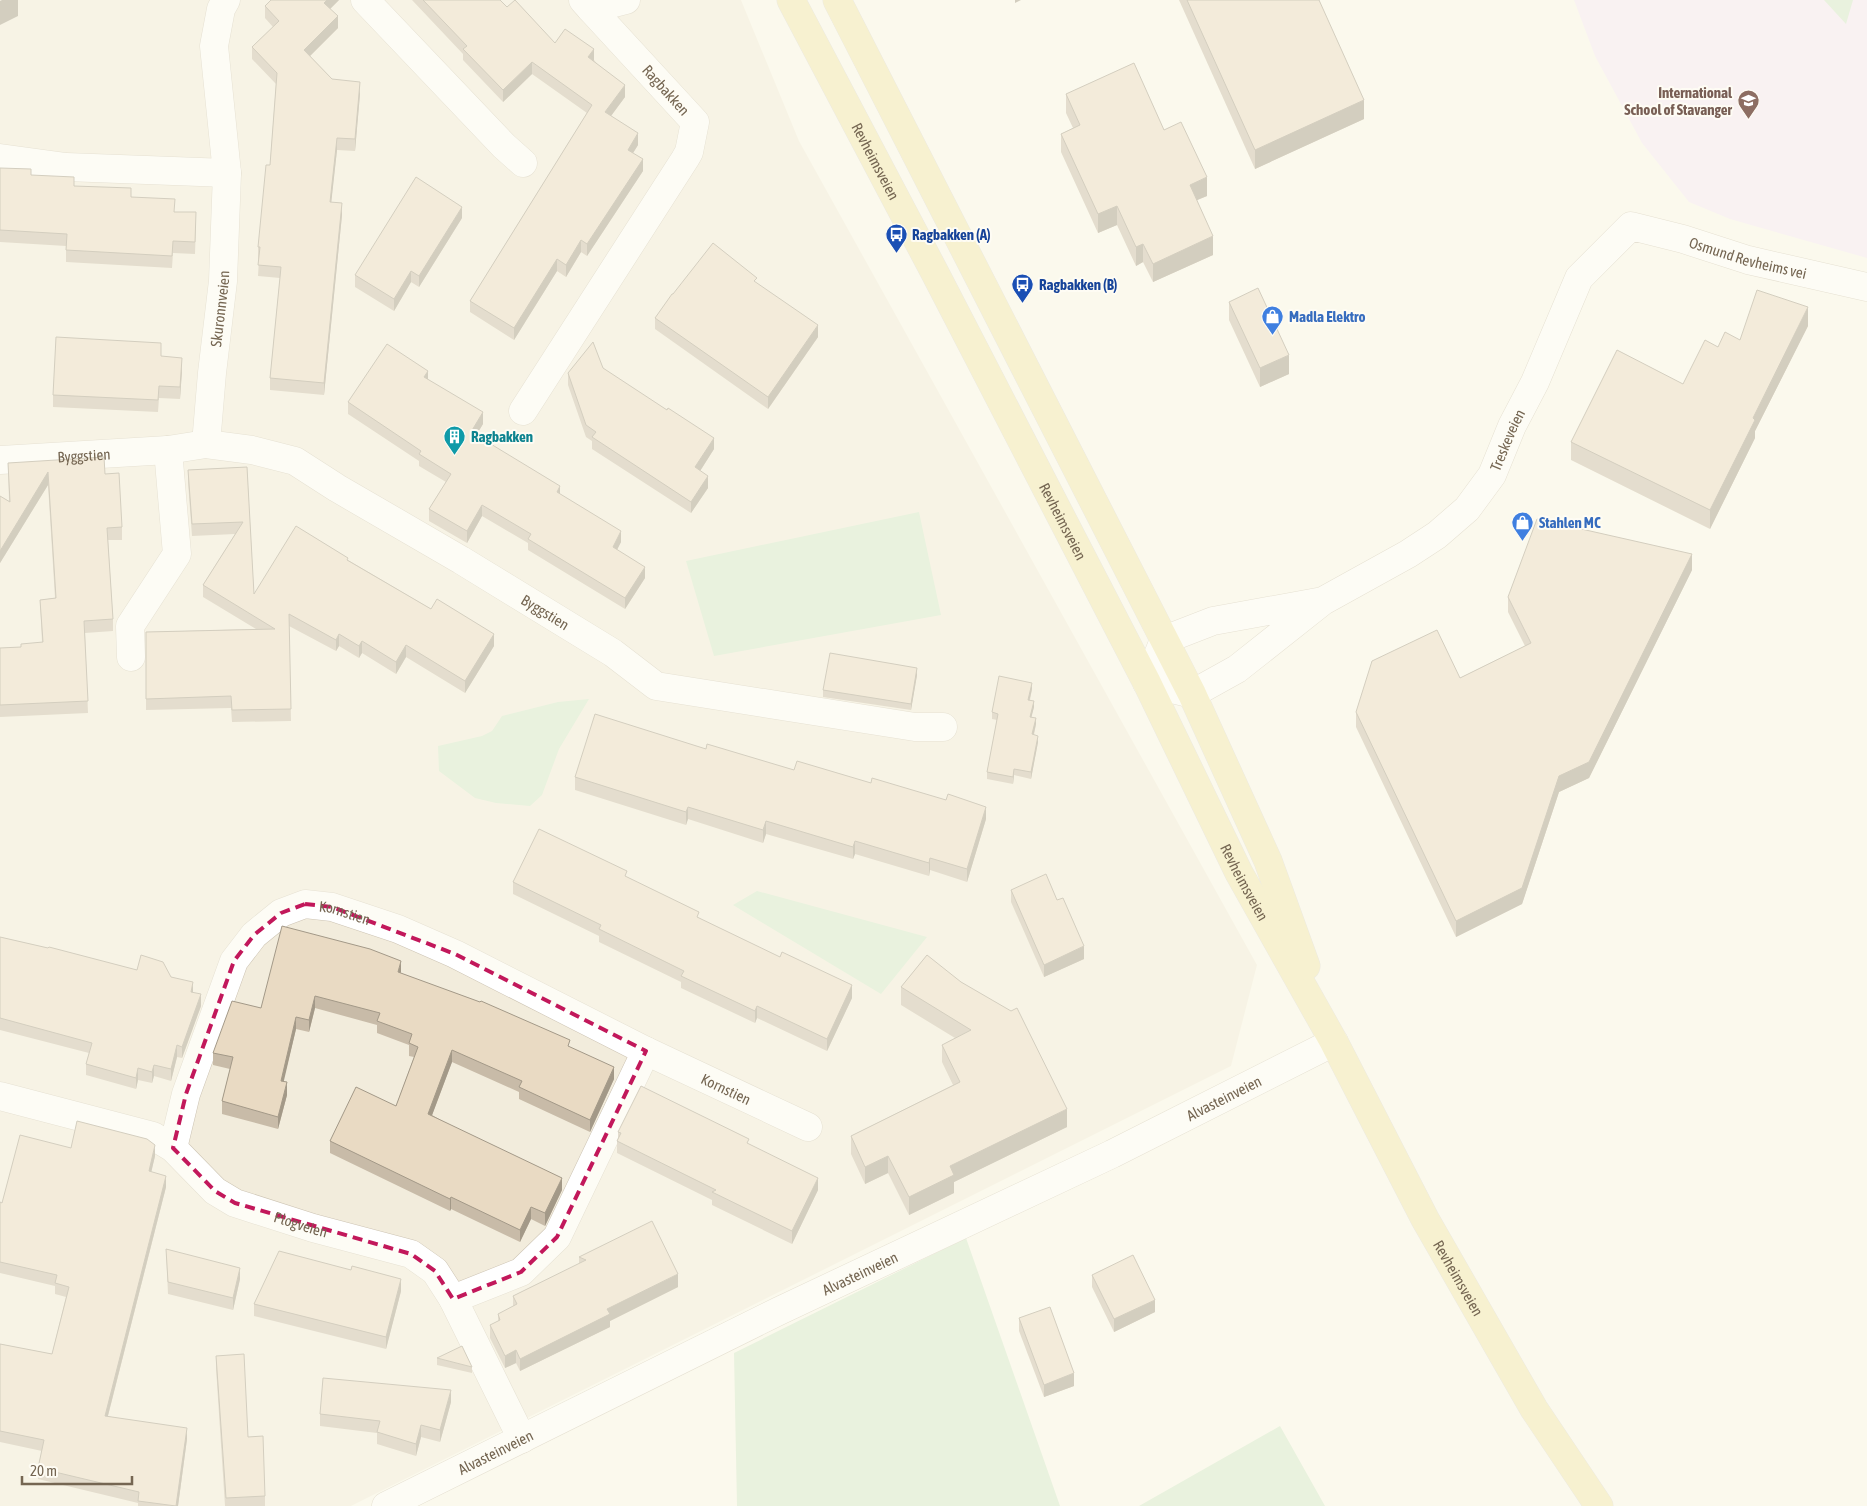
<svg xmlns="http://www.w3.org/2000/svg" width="1867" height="1506" font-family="'Asap Condensed',sans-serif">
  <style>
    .residential { fill: #f2ecdc }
    .education { fill: #f6e9f8 }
    .green { fill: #d2e8cc }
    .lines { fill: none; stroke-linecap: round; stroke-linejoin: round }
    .minor-casing { stroke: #cdc4b4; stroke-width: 29 }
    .major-casing { stroke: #dbd7d2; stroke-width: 29 }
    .minor { stroke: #fff; stroke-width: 28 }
    .major { stroke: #f1e7ae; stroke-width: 28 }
    .wall { fill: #c8bba8 }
    .shaded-wall { fill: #a39988 }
    .building { fill: #e9dac3; stroke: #a39988 }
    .marked { fill: none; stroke: #c2185b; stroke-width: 4; stroke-dasharray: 10 6; stroke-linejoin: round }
    .labels { text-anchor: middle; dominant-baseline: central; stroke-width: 4; stroke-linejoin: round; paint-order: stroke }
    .street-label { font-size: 15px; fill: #756652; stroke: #fefcf4 }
    .education-label { font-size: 15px; font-weight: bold; fill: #785e54; stroke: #fefcf4; text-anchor: end }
    .transit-label { font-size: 15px; font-weight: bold; fill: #164399; stroke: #fefcf4; text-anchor: start }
    .shop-label { font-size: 15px; font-weight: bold; fill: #366cbe; stroke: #fefcf4; text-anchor: start }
    .culture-label { font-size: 15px; font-weight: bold; fill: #0d838f; stroke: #fefcf4; text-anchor: start }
  </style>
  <rect width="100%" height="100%" fill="#fbf9ed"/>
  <path class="residential" d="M0 0H741L799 141 1257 965 1231 1066 351 1506H0Z"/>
  <path class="education" d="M1574 0H1867V258L1730 219 1689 202 1642 143 1595 56Z"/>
  <g class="green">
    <path d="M1824 0H1853L1846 24Z"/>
    <path d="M919 512 941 615 714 656 686 561Z"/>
    <path d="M589 699 559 749 542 795 530 806 496 803 475 798 439 771 438 746 482 736 492 731 502 716 558 702Z"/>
    <path d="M757 891 927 937 881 994 733 905Z"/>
    <path d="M966 1238 1060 1506H737L734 1353Z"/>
    <path d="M1280 1426 1325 1506H1139Z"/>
  </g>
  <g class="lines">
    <defs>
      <g id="minor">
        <path d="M365 0 504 146 523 163"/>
        <path d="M583 0 591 9 626 0"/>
        <path d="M0 158 66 167 227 173"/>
        <path d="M523 411 685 159 689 152 695 122 591 9"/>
        <path id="s1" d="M206 444 212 373 223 281 227 173 214 46 221 9 226 0"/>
        <path id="s2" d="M0 460 168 450 206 444 252 450 295 461 337 488 461 560 613 653 656 686 915 727H943"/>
        <path id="s3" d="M1323 601 1213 621 1164 640 1147 683 1192 694 1237 669 1323 601 1408 554 1437 535 1467 509 1492 475 1512 426 1535 382 1579 278 1631 226 1683 239 1748 260 1867 287"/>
        <path d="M131 657 130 626 177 554 168 450"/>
        <path id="s4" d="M0 1096 153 1136 173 1148 215 1191 235 1203 313 1228 411 1254 435 1271 453 1299 522 1439"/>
        <path id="s5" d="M173 1148 186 1094 234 961 254 935 281 913 305 904 332 907 398 929 455 954 646 1051 808 1127"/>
        <path d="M453 1299 521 1272 557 1237 646 1051"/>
        <path id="s6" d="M386 1506 779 1311 1112 1154 1334 1042"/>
      </g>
      <g id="major">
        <path id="s7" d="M791 0 935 273 1147 683 1239 873 1334 1042 1425 1219 1534 1409 1599 1506"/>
        <path d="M837 0 1192 694 1268 861 1306 966"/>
      </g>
    </defs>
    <use href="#minor" class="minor-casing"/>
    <use href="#major" class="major-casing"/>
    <use href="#minor" class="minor"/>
    <use href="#major" class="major"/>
  </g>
  <g class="wall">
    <path d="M339 0 330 9 338 28 310 56 332 79 360 94 355 151 337 150 331 202 342 215 324 395 270 390V378L280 278 258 276 259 259H258V247L270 165 276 84 252 59V47L273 27 265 18V6Z"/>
    <path d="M412 0H500L507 7 555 43 594 60 625 97 611 116 638 145 633 153 643 171 587 256 581 252 566 277 557 271 514 340 470 312V301L587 113 532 74 503 102 463 60V54Z"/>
    <path d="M1179 0H1319L1364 119 1255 169Z"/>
    <path d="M1066 94 1164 130 1207 196 1197 200 1213 255 1153 282 1143 262 1136 266 1117 225 1098 233 1061 152V134L1073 128 1066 113Z"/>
    <path d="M0 168 74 186 131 197 175 212 196 225 195 254 173 253 172 268 66 262V246L0 242Z"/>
    <path d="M462 218 419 287 411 282 394 311 355 287V275Z"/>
    <path d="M757 283 818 337 768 409 655 329V318L673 294Z"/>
    <path d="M1229 302 1289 374 1260 387 1229 320Z"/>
    <path d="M1808 326 1755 431V438L1710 529 1571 460V442L1683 384 1740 340Z"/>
    <path d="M161 356 182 370 180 399 159 398 158 412 53 407V395Z"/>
    <path d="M603 368 714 449 700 471 708 488 691 513 592 449V441L586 437 568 385V373Z"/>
    <path d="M428 379 483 424 476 435 560 494 621 542 617 549 645 578 625 609 528 550V543L482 516 467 543 429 521V509L446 482 419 466V461L348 414V402Z"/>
    <path d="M8 463 105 474 122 527V540H108L113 619V631L85 633 88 713 0 717V648L21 647 42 642 40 600 55 598 48 485 0 563V496L9 501Z"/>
    <path d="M247 467 254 594 348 560 494 646 465 693 406 657 396 674 362 653 359 658 339 646 336 651 289 626 291 721 232 722 231 708 146 710V632L256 629 203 597V585L235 534 192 536 188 482V470Z"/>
    <path d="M1692 570 1589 778 1559 792 1522 904 1456 937 1356 727V712L1460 678 1525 646 1508 612V597Z"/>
    <path d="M917 675 911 710 823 697V690Z"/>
    <path d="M1032 689 1030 700 1034 707 1031 717 1036 724 1034 735 1038 742 1031 779 1014 775 1013 784 987 779V772L997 720 992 719V712Z"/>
    <path d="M706 749 794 770 986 819 967 882 930 870 929 876 855 854 853 859 766 834 763 843 688 819 686 825 575 790V777Z"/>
    <path d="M627 877 699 918 852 998 827 1051 757 1018 755 1023 681 988V982L599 942V936L513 894V882Z"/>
    <path d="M1011 890 1084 959 1044 977 1011 902Z"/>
    <path d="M0 937 137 970 171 977 193 992 201 1006 182 1058 177 1057 171 1081 154 1076 152 1083 138 1080 136 1089 86 1075V1064L89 1053 0 1030Z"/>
    <path d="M927 955 1067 1127 954 1182V1193L909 1215 888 1173 865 1184 851 1154V1136L953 1085 942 1062V1045L955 1038 901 1005V987Z"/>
    <path d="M401 973 570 1047 614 1079 590 1132 519 1099V1092L452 1062 432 1115 562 1190 545 1226 531 1219 520 1242 451 1209 450 1211 330 1153V1141L396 1106 414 1057 409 1056V1045L377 1033V1025L315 1008 309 1032 296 1029 283 1082 287 1095 278 1129 222 1114V1101L230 1069 213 1065V1053L261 1008Z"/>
    <path d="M618 1132 749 1144 818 1190 792 1244 712 1205V1200L617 1153V1141L618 1138Z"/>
    <path d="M71 1148 155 1156 151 1172 166 1187 108 1416 187 1439 178 1506H138V1503L38 1479V1468L42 1451 0 1442V1344L52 1354 66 1297 55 1294V1286L0 1273V1202L2 1203Z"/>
    <path d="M166 1249 240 1279 233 1310 168 1294Z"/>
    <path d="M579 1257 678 1287 610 1321V1327L520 1371 516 1363 505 1368 490 1338V1325L498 1321V1314L513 1307V1296L579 1264Z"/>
    <path d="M351 1270 401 1291 386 1349 254 1316V1304Z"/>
    <path d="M1092 1275 1155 1312 1114 1332 1092 1287Z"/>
    <path d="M1019 1318 1074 1386 1044 1397 1019 1331Z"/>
    <path d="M216 1356 248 1437 265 1496V1506H225L216 1368Z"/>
    <path d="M437 1358 472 1367V1373L437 1365Z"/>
    <path d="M451 1402 440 1442 421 1437 416 1456 377 1444V1433L320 1426V1414Z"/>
  </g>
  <g class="shaded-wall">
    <path d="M2 0H18V16L0 25V1Z"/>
    <path d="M327 0H339L324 15V3Z"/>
    <path d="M1015 0H1021L1015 3Z"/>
    <path d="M338 16V28L304 62V50Z"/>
    <path d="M594 49V60L588 69V57Z"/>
    <path d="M532 62V74L503 102V90Z"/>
    <path d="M360 82V94L355 151V139Z"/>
    <path d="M625 85V97L605 124V112Z"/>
    <path d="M1364 100V119L1255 169V150Z"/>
    <path d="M638 133V145L628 161V150Z"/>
    <path d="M337 138V150L330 214V202Z"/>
    <path d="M643 159V171L587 256V244Z"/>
    <path d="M1207 177V196L1190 203V185Z"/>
    <path d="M342 203V215L324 395V383Z"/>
    <path d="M1117 206V225L1098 233V214Z"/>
    <path d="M462 207V218L419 287V276Z"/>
    <path d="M1213 236V255L1153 282V264Z"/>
    <path d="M581 240V252L566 277V265Z"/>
    <path d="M1143 244V262L1136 266V247Z"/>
    <path d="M557 259V271L514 340V328Z"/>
    <path d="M411 271V282L394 311V299Z"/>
    <path d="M1808 307V326L1755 431V438L1710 529V510L1753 418Z"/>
    <path d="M818 325V337L768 409V397Z"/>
    <path d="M1289 355V374L1260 387V368Z"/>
    <path d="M182 358V370L180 399V387Z"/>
    <path d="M428 371V383L424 377Z"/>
    <path d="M483 412V424L471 444V432Z"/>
    <path d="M714 438V449L695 479V467Z"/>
    <path d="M48 472V485L0 563V551Z"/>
    <path d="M708 476V488L691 513V502Z"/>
    <path d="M560 486V497L557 492Z"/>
    <path d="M482 505V516L467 543V531Z"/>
    <path d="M621 531V542L613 558V547Z"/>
    <path d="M1692 554V570L1589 778 1559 792 1522 904 1456 937V921Z"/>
    <path d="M645 567V578L625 609V598Z"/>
    <path d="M339 634V646L336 651V640Z"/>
    <path d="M494 634V646L465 693V681Z"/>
    <path d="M362 641V653L359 658V646Z"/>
    <path d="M406 645V657L396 674V662Z"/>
    <path d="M917 668V675L911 710V704Z"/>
    <path d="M1032 683V689L1028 706V700Z"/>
    <path d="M1034 701V707L1030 723V717Z"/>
    <path d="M1036 718V724L1032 741V734Z"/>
    <path d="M1038 736V742L1031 779V772Z"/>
    <path d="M1014 769V775L1013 784V777Z"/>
    <path d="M688 807V819L686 825V812Z"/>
    <path d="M986 807V819L967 882V869Z"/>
    <path d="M766 821V834L763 843V830Z"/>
    <path d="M855 841V854L853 859V847Z"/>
    <path d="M930 858V870L929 876V863Z"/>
    <path d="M1084 946V959L1044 977V965Z"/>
    <path d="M401 961V973L398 972Z"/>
    <path d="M193 982V993L191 992Z"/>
    <path d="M852 985V998L827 1051V1039Z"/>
    <path d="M201 994V1006L182 1058V1047Z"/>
    <path d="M315 996V1008L309 1032V1020Z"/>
    <path d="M757 1006V1018L755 1023V1011Z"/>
    <path d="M296 1017V1029L281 1093V1081Z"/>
    <path d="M177 1045V1057L171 1081V1069Z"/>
    <path d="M452 1050V1062L428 1126V1114Z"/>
    <path d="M154 1065V1076L152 1083V1072Z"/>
    <path d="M614 1067V1079L590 1132V1120Z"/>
    <path d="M138 1068V1080L136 1089V1078Z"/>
    <path d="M287 1082V1095L278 1129V1117Z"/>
    <path d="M1067 1109V1127L954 1182V1193L909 1215V1197L950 1166Z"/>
    <path d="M155 1145V1156L149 1182V1171Z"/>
    <path d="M888 1156V1173L865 1184V1167Z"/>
    <path d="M166 1176V1187L105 1427V1416Z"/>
    <path d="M562 1178V1190L545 1226V1213Z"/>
    <path d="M818 1178V1190L792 1244V1231Z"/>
    <path d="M451 1197V1209L450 1211V1199Z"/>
    <path d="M531 1207V1219L520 1242V1230Z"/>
    <path d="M240 1268V1279L233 1310V1298Z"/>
    <path d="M678 1274V1287L610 1321V1327L520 1371V1359L607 1309Z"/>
    <path d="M401 1279V1291L386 1349V1337Z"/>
    <path d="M1155 1300V1312L1114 1332V1319Z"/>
    <path d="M516 1350V1363L505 1368V1356Z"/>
    <path d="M1074 1373V1386L1044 1397V1385Z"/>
    <path d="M451 1390V1402L440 1442V1430Z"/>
    <path d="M421 1425V1437L416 1456V1444Z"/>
    <path d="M187 1428V1439L178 1506H176Z"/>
  </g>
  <g class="building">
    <path d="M271 0H327L324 3 338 16 304 50 332 79 360 82 355 139 337 138 330 202 342 203 324 383 270 378 281 267 258 265 260 247H258L266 165H270L277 73 252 47 279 21 265 6Z"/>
    <path d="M423 0H500L507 7 515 0 555 43 565 29 594 49 588 57 625 85 605 112 638 133 628 150 643 159 587 244 581 240 566 265 557 259 514 328 470 301 592 105 532 62 503 90 463 49 467 46Z"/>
    <path d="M1187 0H1319L1364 100 1255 150Z"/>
    <path d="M1134 63 1164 130 1181 122 1207 177 1190 185 1213 236 1153 264 1143 244 1136 247 1117 206 1098 214 1061 134 1080 125 1066 94Z"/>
    <path d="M0 168 31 169V175L74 177V186L131 188V197L175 199 174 212H196L195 242 173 241 172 256 66 250 67 234 0 230Z"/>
    <path d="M416 177 462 207 419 276 411 271 394 299 355 275Z"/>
    <path d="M713 243 757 278 754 281 818 325 768 397 655 318 672 294H673Z"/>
    <path d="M1258 288 1289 355 1260 368 1229 302Z"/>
    <path d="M1757 290 1808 307 1753 418 1755 420 1710 510 1571 442 1617 350 1683 384 1705 340 1718 347 1725 332 1740 340Z"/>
    <path d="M56 337 161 343V356L182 358 180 387 159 386 158 400 53 395Z"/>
    <path d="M593 342 603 368 667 410 668 408 714 438 695 467 708 476 691 502 592 437 596 432 586 425 568 373Z"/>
    <path d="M387 344 428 371 424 377 483 412 471 432 560 486 557 492 621 531 613 547 645 567 625 598 528 539 531 534 482 505 467 531 429 509 451 474 419 454 421 451 348 402Z"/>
    <path d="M104 457 105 474 119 473 122 527 107 528 113 619 84 621 88 701 0 705V648L21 647V644L43 642 40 600 56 598 48 472 0 551V496L10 502 8 463Z"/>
    <path d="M247 467 254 594 296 526 348 558 347 560 431 609 437 599 494 634 465 681 406 645 396 662 362 641 359 646 339 634 336 640 289 614 291 709 232 710 231 696 146 699V632L275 629 203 585 243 522 192 524 188 470Z"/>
    <path d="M1537 519 1692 554 1589 762 1559 776 1522 888 1456 921 1356 712 1372 661 1437 630 1460 678 1531 643 1508 597Z"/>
    <path d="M830 653 917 668 911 704 823 690Z"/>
    <path d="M999 676 1032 683 1028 700 1034 701 1030 717 1036 718 1032 734 1038 736 1031 772 1014 769 1013 777 987 772 998 714 992 712Z"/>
    <path d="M595 714 706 749 707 744 794 770 797 761 871 783 872 778 946 800 948 794 986 807 967 869 930 858 929 863 855 841 853 847 766 821 763 830 688 807 686 812 575 777Z"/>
    <path d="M539 829 627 871 625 876 699 912 697 917 780 957 782 952 852 985 827 1039 757 1006 755 1011 681 976 684 971 599 929 601 925 513 882Z"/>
    <path d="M1046 874 1057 900 1063 898 1084 946 1044 965 1011 890Z"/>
    <path d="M282 926 370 949 401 961 398 972 480 1002 481 1001 570 1040 568 1046 614 1067 590 1120 519 1087 522 1081 452 1050 428 1114 562 1178 545 1213 531 1207 520 1230 451 1197 450 1199 330 1141 356 1087 396 1106 418 1047 409 1043 412 1034 377 1021 380 1013 315 996 309 1020 296 1017 281 1081 287 1082 278 1117 222 1101 233 1057 213 1053 232 1001 261 1008Z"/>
    <path d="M0 937 48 948 49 947 137 970 141 955 163 962 171 977 193 982 191 992 201 994 182 1047 177 1045 171 1069 154 1065 152 1072 138 1068 136 1078 86 1064 92 1043 0 1018Z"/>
    <path d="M927 955 961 982 1011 1011 1017 1008 1067 1109 950 1166 954 1175 909 1197 888 1156 865 1167 851 1136 960 1082 942 1045 971 1030 901 987Z"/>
    <path d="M641 1086 749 1139 747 1143 818 1178 792 1231 712 1192 716 1190 617 1141 621 1133 618 1132Z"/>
    <path d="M77 1121 147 1139 155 1145 149 1171 166 1176 105 1416 187 1428 176 1506 138 1501 139 1492 38 1468 44 1440 0 1431V1344L52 1354 69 1287 55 1283 57 1275 0 1262V1202L2 1203 20 1135 71 1148Z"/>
    <path d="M652 1221 678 1274 607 1309 610 1314 520 1359 516 1350 505 1356 490 1325 500 1320 498 1314 517 1304 513 1296 586 1260 579 1257Z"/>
    <path d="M166 1249 240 1268 233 1298 168 1282Z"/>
    <path d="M279 1251 351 1270 352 1266 401 1279 386 1337 254 1304Z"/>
    <path d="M1133 1255 1155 1300 1114 1319 1092 1275Z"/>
    <path d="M1050 1307 1074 1373 1044 1385 1019 1318Z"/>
    <path d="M462 1346 472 1367 437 1358Z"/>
    <path d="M244 1354 248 1437 263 1436 265 1496 226 1498 216 1356Z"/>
    <path d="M323 1378 451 1390 440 1430 421 1425 416 1444 377 1432 380 1421 320 1414Z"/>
  </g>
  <path d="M0 0H1867V1506H0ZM305 904 332 907 455 954 646 1051 557 1237 521 1272 453 1299 435 1271 411 1254 235 1203 215 1191 173 1148 186 1094 234 961 254 935 281 913Z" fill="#fbf9ed" fill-opacity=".55" fill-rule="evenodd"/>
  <path class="marked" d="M305 904 332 907 455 954 646 1051 557 1237 521 1272 453 1299 435 1271 411 1254 235 1203 215 1191 173 1148 186 1094 234 961 254 935 281 913Z"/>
  <defs>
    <symbol id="school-pin" viewBox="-11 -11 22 30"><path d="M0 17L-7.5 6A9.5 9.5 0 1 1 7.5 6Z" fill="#8d6e63" stroke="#fefcf4"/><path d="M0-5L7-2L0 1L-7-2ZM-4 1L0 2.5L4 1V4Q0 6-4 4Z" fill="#fff"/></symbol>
    <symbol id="bus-pin" viewBox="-11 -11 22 30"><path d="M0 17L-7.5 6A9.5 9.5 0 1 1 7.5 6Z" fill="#1a4fb4" stroke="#fefcf4"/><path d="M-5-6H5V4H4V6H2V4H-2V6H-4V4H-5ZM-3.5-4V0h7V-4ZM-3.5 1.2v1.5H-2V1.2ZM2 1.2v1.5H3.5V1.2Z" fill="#fff"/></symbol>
    <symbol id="shop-pin" viewBox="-11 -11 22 30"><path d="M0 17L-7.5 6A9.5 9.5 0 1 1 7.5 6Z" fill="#3f7fe0" stroke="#fefcf4"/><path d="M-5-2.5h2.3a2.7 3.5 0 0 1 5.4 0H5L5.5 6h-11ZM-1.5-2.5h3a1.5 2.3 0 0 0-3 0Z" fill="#fff"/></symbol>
    <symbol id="building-pin" viewBox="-11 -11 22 30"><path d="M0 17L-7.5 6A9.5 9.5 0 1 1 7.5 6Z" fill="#0f9aa8" stroke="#fefcf4"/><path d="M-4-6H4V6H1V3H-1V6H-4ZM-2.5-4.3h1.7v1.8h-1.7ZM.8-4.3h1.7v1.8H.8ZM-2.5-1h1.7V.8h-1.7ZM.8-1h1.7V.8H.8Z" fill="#fff"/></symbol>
  </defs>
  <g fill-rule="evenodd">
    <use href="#school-pin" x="1736" y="88" width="25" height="34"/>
    <use href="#bus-pin" x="884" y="222" width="25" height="34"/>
    <use href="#bus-pin" x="1010" y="272" width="25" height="34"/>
    <use href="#shop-pin" x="1260" y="304" width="25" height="34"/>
    <use href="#building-pin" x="442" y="424" width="25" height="34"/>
    <use href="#shop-pin" x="1510" y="510" width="25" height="34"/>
  </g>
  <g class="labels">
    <g class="street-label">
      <text transform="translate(666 90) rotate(48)">Ragbakken</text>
      <text stroke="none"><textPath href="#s7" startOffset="182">Revheimsveien</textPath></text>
      <text stroke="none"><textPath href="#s3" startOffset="1042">Osmund Revheims vei</textPath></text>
      <text stroke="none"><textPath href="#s1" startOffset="136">Skuronnveien</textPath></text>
      <text stroke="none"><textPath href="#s3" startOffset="670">Treskeveien</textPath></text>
      <text stroke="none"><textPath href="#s2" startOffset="84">Byggstien</textPath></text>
      <text stroke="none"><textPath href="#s7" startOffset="588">Revheimsveien</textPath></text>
      <text stroke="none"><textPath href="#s2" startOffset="590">Byggstien</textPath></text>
      <text stroke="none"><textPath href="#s7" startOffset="992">Revheimsveien</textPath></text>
      <text stroke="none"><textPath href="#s5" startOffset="331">Kornstien</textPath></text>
      <text stroke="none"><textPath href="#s5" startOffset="752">Kornstien</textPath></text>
      <text stroke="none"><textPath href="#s6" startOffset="932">Alvasteinveien</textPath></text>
      <text stroke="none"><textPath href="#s4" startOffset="334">Plogveien</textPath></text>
      <text stroke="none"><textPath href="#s6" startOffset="528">Alvasteinveien</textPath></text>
      <text stroke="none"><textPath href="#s7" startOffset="1442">Revheimsveien</textPath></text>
      <text stroke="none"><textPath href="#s6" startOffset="122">Alvasteinveien</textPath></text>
    </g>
    <g class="education-label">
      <text x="1732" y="92">International<tspan x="1732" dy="17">School of Stavanger</tspan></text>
    </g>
    <g class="transit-label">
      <text x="912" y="234">Ragbakken (A)</text>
      <text x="1039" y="284">Ragbakken (B)</text>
    </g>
    <g class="shop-label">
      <text x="1289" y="316">Madla Elektro</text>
      <text x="1539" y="522">Stahlen MC</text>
    </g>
    <g class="culture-label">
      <text x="471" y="436">Ragbakken</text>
    </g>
  </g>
  <path d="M22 1476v8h110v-8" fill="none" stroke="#756652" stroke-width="2.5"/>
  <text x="30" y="1476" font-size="15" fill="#756652" stroke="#fefcf4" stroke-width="4" paint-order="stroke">20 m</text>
</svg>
